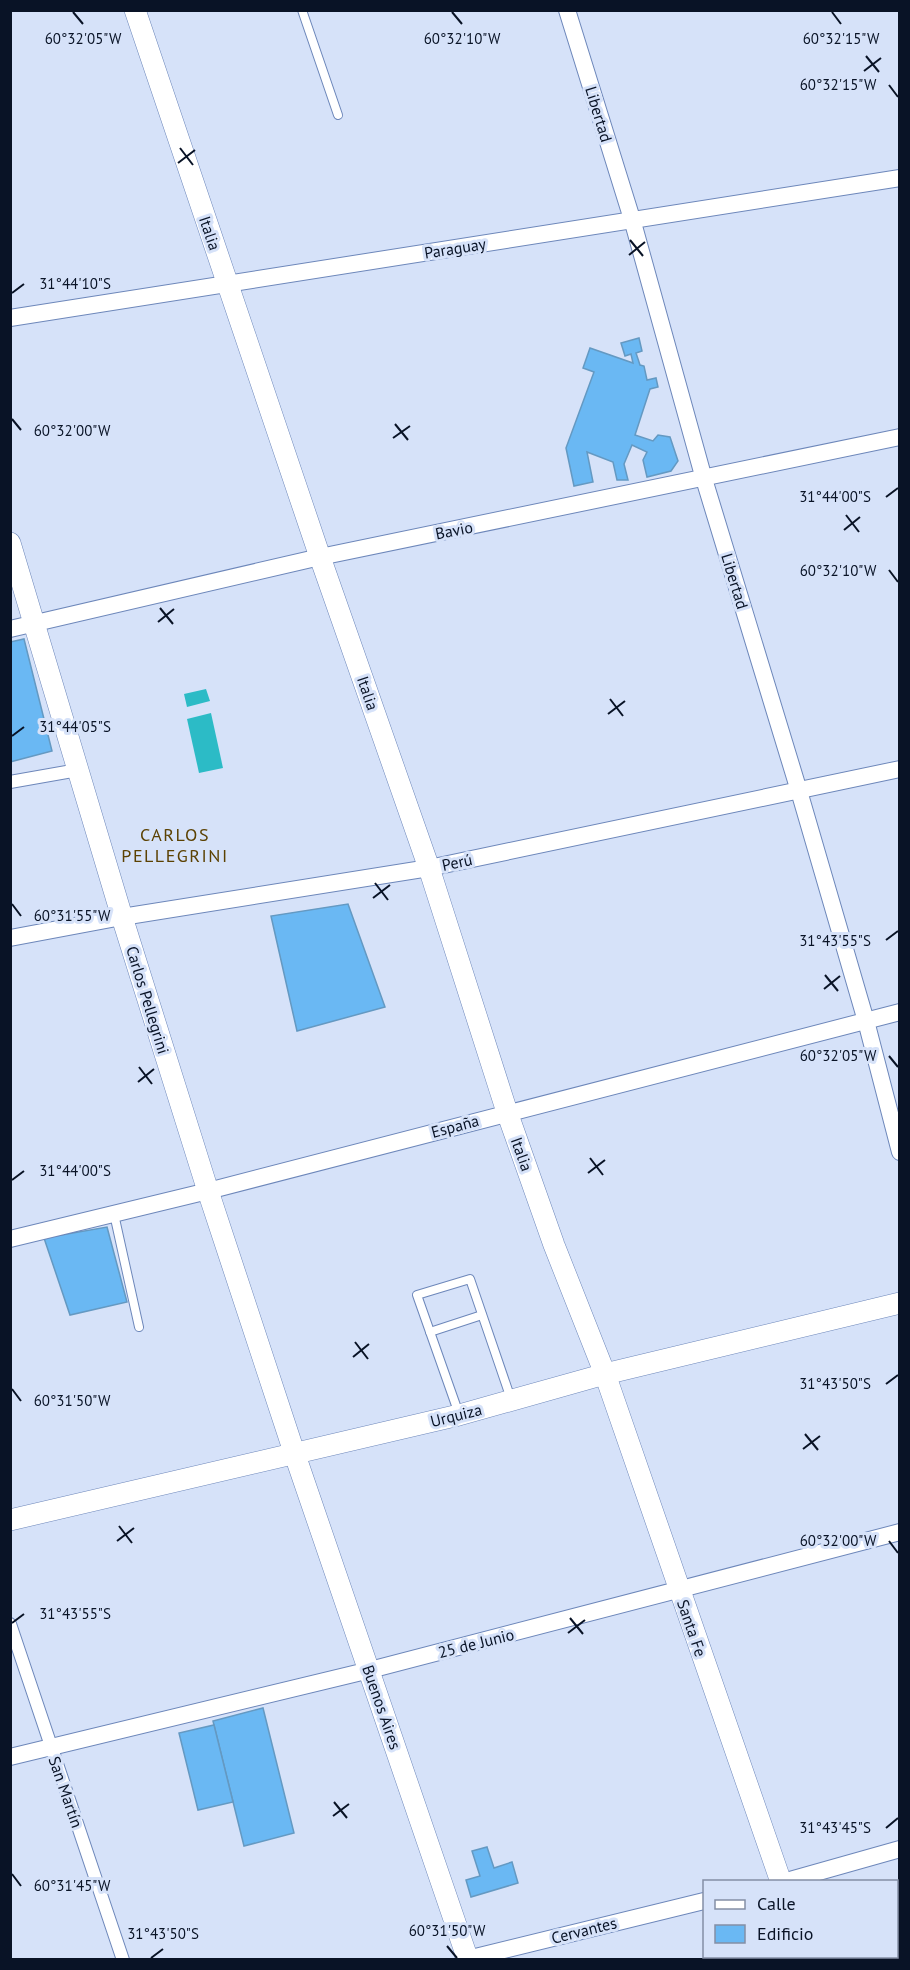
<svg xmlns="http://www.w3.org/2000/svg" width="910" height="1970" font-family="'PT Sans',sans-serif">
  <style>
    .water { fill: #2cbbc6 }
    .building { fill: #6ab8f3; stroke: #6499c2; stroke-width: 1.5 }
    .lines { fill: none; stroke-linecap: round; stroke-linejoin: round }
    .service-casing { stroke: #6d87ba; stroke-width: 10 }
    .pedestrian-casing { stroke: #6d87ba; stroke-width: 14 }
    .minor-casing { stroke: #6d87ba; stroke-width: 18 }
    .tertiary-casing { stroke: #6d87ba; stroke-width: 22 }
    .service { stroke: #fff; stroke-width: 8 }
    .pedestrian { stroke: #fff; stroke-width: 12 }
    .minor { stroke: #fff; stroke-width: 16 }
    .tertiary { stroke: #fff; stroke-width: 21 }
    .ticks { fill: none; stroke: #091326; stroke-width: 2 }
    .labels { text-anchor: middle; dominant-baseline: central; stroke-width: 6; stroke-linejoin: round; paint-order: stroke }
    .street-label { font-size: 16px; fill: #091326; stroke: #d6e2f9 }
    .neighbourhood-label { font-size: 18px; letter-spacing: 1.5px; fill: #5b4102; stroke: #d6e2f9 }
    .ticks-label { font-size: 15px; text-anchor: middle; fill: #091326; stroke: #d6e2f9; stroke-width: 6; stroke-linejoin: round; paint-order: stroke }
  </style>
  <rect width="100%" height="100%" fill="#d6e2f9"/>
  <g class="water">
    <path d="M206 689 210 701 187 707 184 694Z"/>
    <path d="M211 713 223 768 199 773 187 719Z"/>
  </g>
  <g class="building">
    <path d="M639 338 642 351 636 353 640 365 644 366 647 380 656 378 658 387 650 389 635 435 653 441 658 435 670 437 678 461 671 471 647 477 643 460 647 452 632 445 624 464 628 480H617L613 462 587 452 593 482 574 486 566 448 594 372 583 368 590 348 633 363 631 354 625 356 621 343Z"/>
    <path d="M24 639 52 751 10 762V642Z"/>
    <path d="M348 904 385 1007 297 1031 271 916Z"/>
    <path d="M107 1227 127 1302 70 1315 44 1238Z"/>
    <path d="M263 1708 294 1833 244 1846 213 1721Z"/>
    <path d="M214 1725 233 1802 198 1810 179 1733Z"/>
    <path d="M487 1847 494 1868 512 1862 518 1883 471 1897 466 1880 480 1876 472 1851Z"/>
  </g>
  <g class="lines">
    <defs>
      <g id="service">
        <path d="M302 10 338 115"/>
        <path d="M114 1214 139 1327"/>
        <path d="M430 1332 482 1315"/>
        <path d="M459 1414 417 1295 470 1279 511 1399"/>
      </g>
      <g id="pedestrian">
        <path d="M10 782 78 770"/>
        <path d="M10 1624 123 1960"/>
      </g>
      <g id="minor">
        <path d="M567 10 632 219 704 479 799 791 866 1021 900 1152"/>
        <path d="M10 318 900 178"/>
        <path d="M10 629 320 557 900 437"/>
        <path d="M10 938 122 917 429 868 900 769"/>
        <path d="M10 1239 208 1191 900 1012"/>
        <path d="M10 1757 370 1670 900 1532"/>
        <path d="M783 1882 900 1849"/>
        <path d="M463 1960 704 1901"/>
      </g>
      <g id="tertiary">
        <path d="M135 10 320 557 429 868 507 1112 554 1245 605 1374 781 1882"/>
        <path d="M10 543 122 917 208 1191 295 1455 468 1960"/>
        <path d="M10 1520 459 1415 605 1374 900 1303"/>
        <path d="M807 1956 809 1960"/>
      </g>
    </defs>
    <use href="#service" class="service-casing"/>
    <use href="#pedestrian" class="pedestrian-casing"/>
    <use href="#minor" class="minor-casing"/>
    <use href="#tertiary" class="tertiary-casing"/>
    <use href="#service" class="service"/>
    <use href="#pedestrian" class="pedestrian"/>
    <use href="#minor" class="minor"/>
    <use href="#tertiary" class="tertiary"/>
  </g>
  <path class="ticks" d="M73 12 83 24M452 12 462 24M832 12 841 24M866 56 879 72M864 71 881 58M889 85 898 97M180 148 193 165M178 163 195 150M630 240 643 256M629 255 645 242M12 293 24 284M12 419 21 430M395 424 408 440M393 438 410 426M886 497 898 488M846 515 859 532M844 530 860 517M889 570 898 582M160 608 173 624M158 622 174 609M610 699 623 716M608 714 625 701M12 736 24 727M375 883 388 900M373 898 390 885M12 904 21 916M886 940 898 931M825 975 838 991M824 989 840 976M889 1056 898 1067M139 1067 152 1084M138 1082 154 1069M590 1158 603 1175M588 1173 605 1160M12 1180 24 1171M355 1342 368 1359M353 1357 369 1344M886 1384 898 1375M12 1389 21 1401M805 1434 818 1450M803 1449 820 1436M119 1526 132 1543M117 1541 134 1528M889 1541 898 1553M570 1618 583 1634M12 1623 24 1614M568 1633 585 1620M334 1802 347 1818M333 1816 349 1804M886 1828 898 1818M12 1874 21 1886M447 1946 457 1958M151 1958 163 1949"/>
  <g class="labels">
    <g class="street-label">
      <text transform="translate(599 114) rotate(73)">Libertad</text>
      <text transform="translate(210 233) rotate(71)">Italia</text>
      <text transform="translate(455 248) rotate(-9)">Paraguay</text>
      <text transform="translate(454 530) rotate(-11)">Bavio</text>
      <text transform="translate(735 581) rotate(73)">Libertad</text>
      <text transform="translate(368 693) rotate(71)">Italia</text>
      <text transform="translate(457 862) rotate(-12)">Perú</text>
      <text transform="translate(148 1000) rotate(73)">Carlos Pellegrini</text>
      <text transform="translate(455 1126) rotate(-15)">España</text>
      <text transform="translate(522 1154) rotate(70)">Italia</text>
      <text transform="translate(456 1415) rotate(-14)">Urquiza</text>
      <text transform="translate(692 1628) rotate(71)">Santa Fe</text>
      <text transform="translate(476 1643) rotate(-14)">25 de Junio</text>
      <text transform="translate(382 1707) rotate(71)">Buenos Aires</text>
      <text transform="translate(66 1792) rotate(71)">San Martín</text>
      <text transform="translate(584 1930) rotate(-14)">Cervantes</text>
    </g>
    <g class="neighbourhood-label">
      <text x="175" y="834">CARLOS<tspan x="175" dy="21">PELLEGRINI</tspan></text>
    </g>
  </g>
  <g class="ticks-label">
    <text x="83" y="44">60°32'05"W</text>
    <text x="462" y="44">60°32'10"W</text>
    <text x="841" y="44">60°32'15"W</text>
    <text x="838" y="90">60°32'15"W</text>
    <text x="75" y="289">31°44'10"S</text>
    <text x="72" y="436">60°32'00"W</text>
    <text x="835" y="502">31°44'00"S</text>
    <text x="838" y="576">60°32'10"W</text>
    <text x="75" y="732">31°44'05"S</text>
    <text x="72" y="921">60°31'55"W</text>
    <text x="835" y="946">31°43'55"S</text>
    <text x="838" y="1061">60°32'05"W</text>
    <text x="75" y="1176">31°44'00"S</text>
    <text x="835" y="1389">31°43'50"S</text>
    <text x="72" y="1406">60°31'50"W</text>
    <text x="838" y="1546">60°32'00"W</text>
    <text x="75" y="1619">31°43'55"S</text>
    <text x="835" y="1833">31°43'45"S</text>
    <text x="72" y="1891">60°31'45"W</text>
    <text x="447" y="1936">60°31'50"W</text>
    <text x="163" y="1939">31°43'50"S</text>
  </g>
  <rect width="910" height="1970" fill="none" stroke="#091326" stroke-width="24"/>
  <rect x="703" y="1880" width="195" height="78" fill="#d6e2f9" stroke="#848fa5" stroke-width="1.5"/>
  <rect x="715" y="1900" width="30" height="9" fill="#ffffff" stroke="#848fa5" stroke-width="1.5"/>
  <text x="757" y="1910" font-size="18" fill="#091326">Calle</text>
  <rect x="715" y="1925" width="30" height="18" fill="#6ab8f3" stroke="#848fa5" stroke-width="1.5"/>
  <text x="757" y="1940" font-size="18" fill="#091326">Edificio</text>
</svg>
